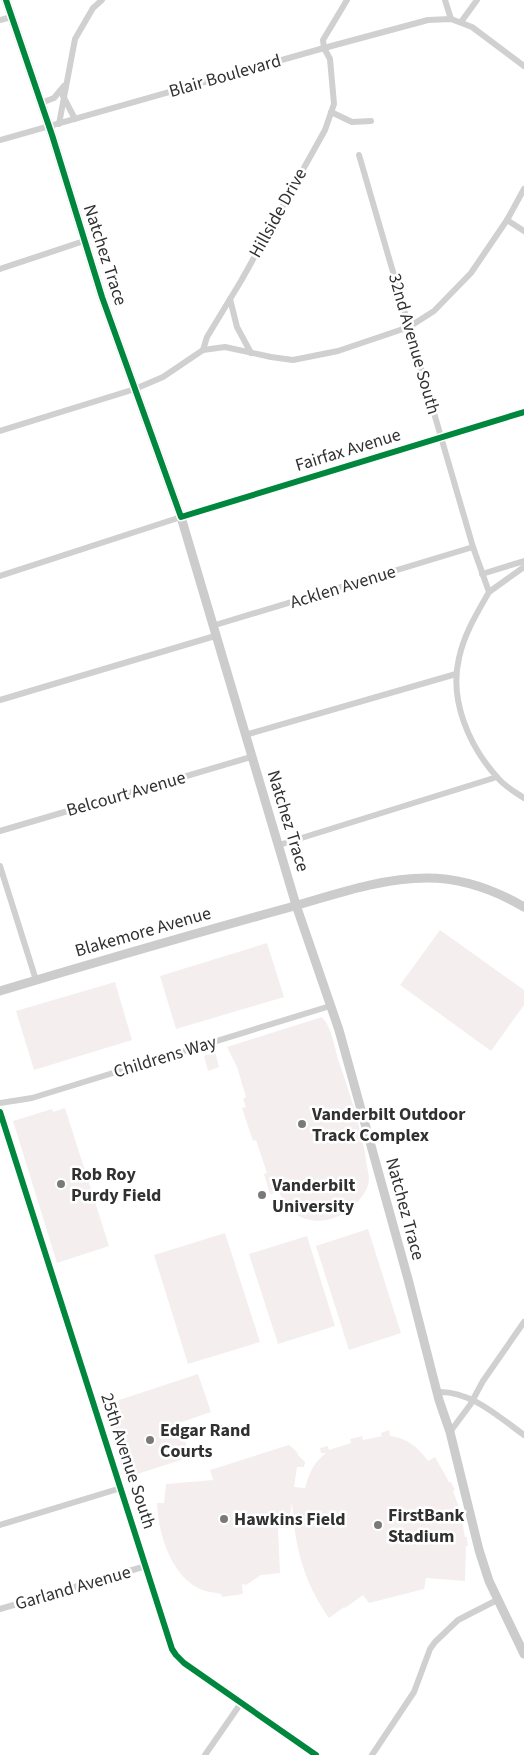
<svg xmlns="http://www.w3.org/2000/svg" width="524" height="1755" font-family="'Source Sans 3',sans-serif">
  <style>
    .green { fill: #f5eeee }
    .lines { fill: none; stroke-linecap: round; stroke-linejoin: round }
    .street { stroke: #d0d0d0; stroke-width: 6 }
    .secondary { stroke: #ccc; stroke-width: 9 }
    .cycleway-casing { stroke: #fff; stroke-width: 9 }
    .cycleway { stroke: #00873e; stroke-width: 6 }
    .poi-dot { fill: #797979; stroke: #fff; stroke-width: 2 }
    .labels { text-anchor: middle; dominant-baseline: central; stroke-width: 5; stroke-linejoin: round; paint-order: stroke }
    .street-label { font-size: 18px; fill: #313131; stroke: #fff }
    .poi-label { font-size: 18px; font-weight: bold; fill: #313131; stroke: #fff; text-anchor: start }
  </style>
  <rect width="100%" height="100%" fill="#fff"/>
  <g class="green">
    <path d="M440 930 524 990V1005L491 1051 400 985Z"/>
    <path d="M267 943 284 997 176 1029 160 976Z"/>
    <path d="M115 982 132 1040 34 1070 16 1011Z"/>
    <path d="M322 1017C324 1020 327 1023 328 1026 332 1035 335 1046 337 1056 349 1091 362 1129 367 1166 368 1172 370 1179 368 1185 367 1191 360 1199 356 1204 330 1229 293 1227 279 1192L270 1194 264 1174 267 1173 256 1140 253 1141 242 1108 246 1107 243 1099 246 1097 237 1067 227 1047Z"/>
    <path d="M215 1052 219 1067 208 1071 204 1056Z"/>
    <path d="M65 1108 109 1246 57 1263 13 1121 52 1109 53 1112Z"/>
    <path d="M368 1229 401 1333 349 1350 316 1246Z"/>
    <path d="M225 1233 260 1342 188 1364 154 1255Z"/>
    <path d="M307 1236 335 1326 278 1344 249 1254Z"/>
    <path d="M198 1374 211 1412 179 1423 190 1457 128 1477 104 1405Z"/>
    <path d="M389 1430 390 1436C407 1438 418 1447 428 1461L435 1457 449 1482H451L455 1490 453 1491 460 1510 465 1537H467L468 1546H466L465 1581 426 1578 424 1589 369 1603 363 1595 345 1608 344 1607 329 1618C303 1581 295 1547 292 1503L288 1528H278L280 1573 261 1575 246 1585 242 1584 243 1594 222 1597 221 1594C214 1592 204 1592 198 1588 170 1573 158 1533 157 1503H164L166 1484 213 1480 210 1470 289 1445 298 1453 297 1454 305 1462 304 1467H297L294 1487 305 1488C309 1473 314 1462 326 1453H321L320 1448 328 1446 329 1450 351 1443 350 1439 362 1436 363 1440 382 1436 381 1433Z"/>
  </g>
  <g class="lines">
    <g class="street">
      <path d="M445 0 451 19"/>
      <path d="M0 20 11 17"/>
      <path d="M461 22 477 0"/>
      <path d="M63 96 75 119"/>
      <path d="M41 103 54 98 64 86"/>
      <path d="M331 112 352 122 371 121"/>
      <path d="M59 124 75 39 93 8 102 0"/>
      <path d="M0 140 324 48 428 20 451 19 472 27 524 66"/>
      <path d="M359 155 473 547 489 592C477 613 464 634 459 658 449 700 469 746 497 777 504 786 515 792 524 798"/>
      <path d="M507 220 524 231"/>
      <path d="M0 269 84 241"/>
      <path d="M230 299 237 327 251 353"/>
      <path d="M203 350 225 347 271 357 293 360 338 351 409 327 434 311 471 273 507 220 524 189"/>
      <path d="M0 431 135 389 163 377 203 350 207 337 241 281 325 130 334 104 330 59 324 48 323 40 347 0"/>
      <path d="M482 574 524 561"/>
      <path d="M0 576 181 517 524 412"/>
      <path d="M489 592 524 567"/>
      <path d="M212 626 473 547"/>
      <path d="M0 700 215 636"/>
      <path d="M245 735 456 674"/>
      <path d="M0 831 251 757"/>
      <path d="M279 845 497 777"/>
      <path d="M0 866 36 980"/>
      <path d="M0 1103 32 1098 330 1006"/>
      <path d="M0 1112 172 1649 176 1655 184 1663 316 1755"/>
      <path d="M437 1392C470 1390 499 1417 524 1435"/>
      <path d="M450 1432 470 1405 483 1381 524 1322"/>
      <path d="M0 1525 121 1488"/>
      <path d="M0 1609 146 1566"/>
      <path d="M205 1755 241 1703"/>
      <path d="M372 1755 414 1692 430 1649 435 1642 458 1620 499 1599"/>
    </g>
    <g class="secondary">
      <path d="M6 0 52 135 102 297 181 517 296 905 339 1030 408 1279 439 1400 450 1432 479 1550 489 1581 524 1654"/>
      <path d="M0 991C93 963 186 936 280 910 328 897 377 878 427 878 461 878 495 890 524 907"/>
    </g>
    <defs>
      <g id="cycleway">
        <path d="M6 0 52 135 102 297 181 517 524 412"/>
        <path d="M0 1112 172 1649 176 1655 184 1663 316 1755"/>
      </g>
    </defs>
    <use href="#cycleway" class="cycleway-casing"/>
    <use href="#cycleway" class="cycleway"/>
  </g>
  <g class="poi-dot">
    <circle cx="302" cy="1124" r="5"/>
    <circle cx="61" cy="1184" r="5"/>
    <circle cx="262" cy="1195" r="5"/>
    <circle cx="150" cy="1440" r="5"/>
    <circle cx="224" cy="1519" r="5"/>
    <circle cx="378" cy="1525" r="5"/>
  </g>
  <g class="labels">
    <g class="street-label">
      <text transform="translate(225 76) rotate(-16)">Blair Boulevard</text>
      <text transform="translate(278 213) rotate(-61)">Hillside Drive</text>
      <text transform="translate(105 255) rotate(72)">Natchez Trace</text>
      <text transform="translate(414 344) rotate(74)">32nd Avenue South</text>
      <text transform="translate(348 450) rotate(-17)">Fairfax Avenue</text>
      <text transform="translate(343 587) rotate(-17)">Acklen Avenue</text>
      <text transform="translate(126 794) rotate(-16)">Belcourt Avenue</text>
      <text transform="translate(288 821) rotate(73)">Natchez Trace</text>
      <text transform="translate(143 932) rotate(-16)">Blakemore Avenue</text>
      <text transform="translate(165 1057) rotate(-17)">Childrens Way</text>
      <text transform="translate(405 1209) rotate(75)">Natchez Trace</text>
      <text transform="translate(128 1461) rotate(72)">25th Avenue South</text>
      <text transform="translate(73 1588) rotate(-16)">Garland Avenue</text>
    </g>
    <g class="poi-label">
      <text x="312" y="1114">Vanderbilt Outdoor<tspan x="312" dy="21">Track Complex</tspan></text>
      <text x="71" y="1174">Rob Roy<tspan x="71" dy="21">Purdy Field</tspan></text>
      <text x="272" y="1185">Vanderbilt<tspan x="272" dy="21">University</tspan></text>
      <text x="160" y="1430">Edgar Rand<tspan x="160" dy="21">Courts</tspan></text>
      <text x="388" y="1515">FirstBank<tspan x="388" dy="21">Stadium</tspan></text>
      <text x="234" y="1519">Hawkins Field</text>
    </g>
  </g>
</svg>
